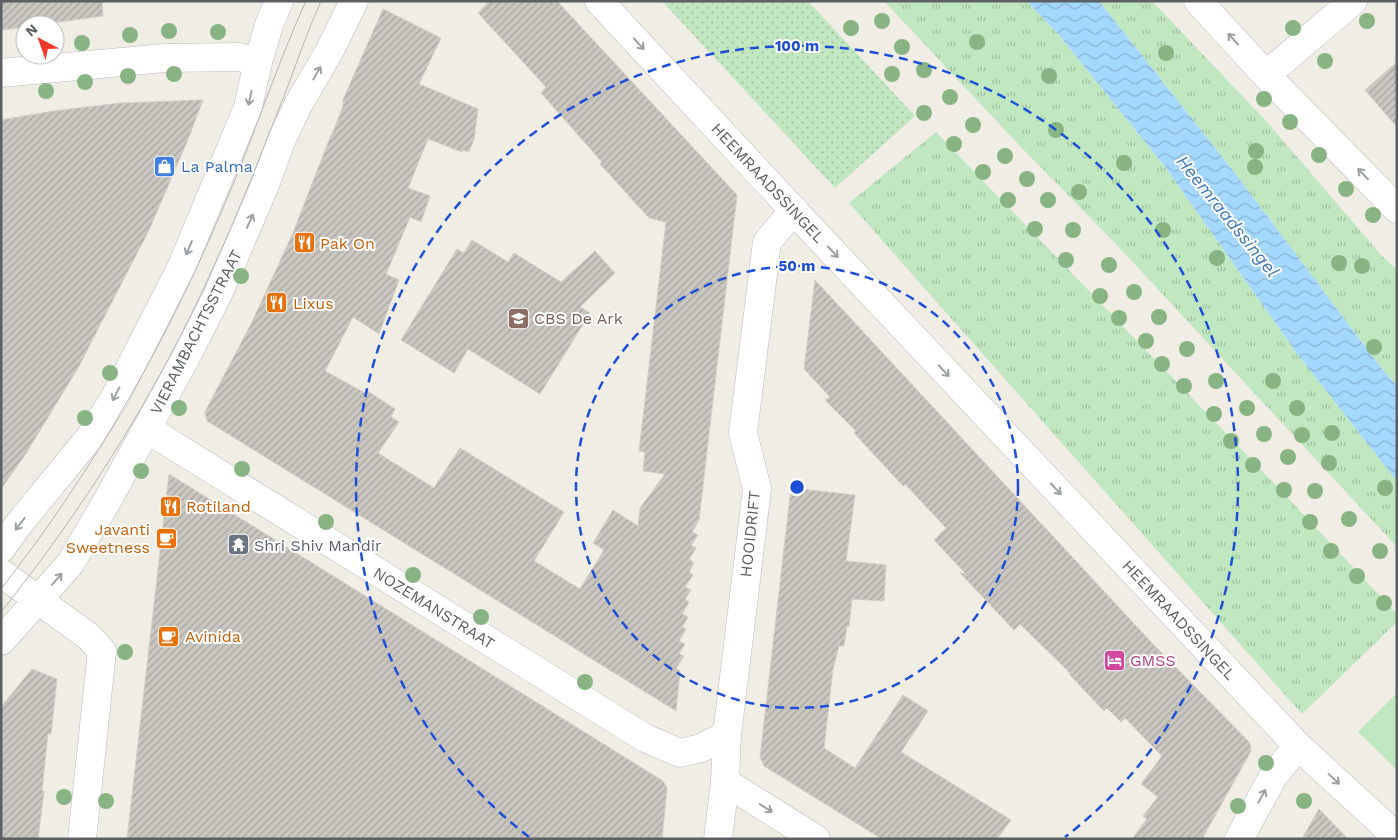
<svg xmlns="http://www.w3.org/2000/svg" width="1398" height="840" font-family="'Work Sans',sans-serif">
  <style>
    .grass { fill: url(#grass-tufts) }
    .park { fill: url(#park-dots) }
    .pitch { fill: #c1e7c0 }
    .water { fill: url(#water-waves) }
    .building { fill: url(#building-hatch); stroke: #d4cec2 }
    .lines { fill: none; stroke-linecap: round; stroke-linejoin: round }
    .street-casing { stroke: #b9bcc1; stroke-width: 29 }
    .secondary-casing { stroke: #b8bbc1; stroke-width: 29 }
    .street { stroke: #fff; stroke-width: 28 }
    .secondary { stroke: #fff; stroke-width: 28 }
    .tram { stroke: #b5b6b6; stroke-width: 1 }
    .tree { fill: #88b484 }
    .oneway { stroke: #9da0a3 }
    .ring { fill: none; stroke: #1d4ed8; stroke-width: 2.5; stroke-dasharray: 9 6 }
    .labels { text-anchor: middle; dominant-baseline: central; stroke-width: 4; stroke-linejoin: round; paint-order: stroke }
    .shop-label { font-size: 16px; fill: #366cbe; stroke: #fff; text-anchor: start }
    .street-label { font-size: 16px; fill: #5c6065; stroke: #fff }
    .food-label { font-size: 16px; fill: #c56008; stroke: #fff; text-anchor: start }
    .education-label { font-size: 16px; fill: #785e54; stroke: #fff; text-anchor: start }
    .worship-label { font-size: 16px; fill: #5b616d; stroke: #fff; text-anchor: start }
    .hotel-label { font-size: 16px; fill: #b23c85; stroke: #fff; text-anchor: start }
    .water-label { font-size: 18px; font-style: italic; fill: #3e78b4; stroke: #fff }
    .centre { fill: #1d4ed8; stroke: #fff; stroke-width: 2.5 }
    .ring-label { font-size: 15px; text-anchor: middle; font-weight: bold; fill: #1d4ed8; stroke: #fff; stroke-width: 4; stroke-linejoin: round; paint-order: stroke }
  </style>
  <defs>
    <pattern id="grass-tufts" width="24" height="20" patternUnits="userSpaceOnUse" patternTransform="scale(1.25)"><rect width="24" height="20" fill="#c1e7c0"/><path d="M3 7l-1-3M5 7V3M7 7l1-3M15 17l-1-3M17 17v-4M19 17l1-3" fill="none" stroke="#a0bfa0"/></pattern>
    <pattern id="park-dots" width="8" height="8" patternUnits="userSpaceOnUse" patternTransform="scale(1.25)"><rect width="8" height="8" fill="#c1e7c0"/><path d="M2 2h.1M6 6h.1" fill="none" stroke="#a0bfa0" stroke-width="1.8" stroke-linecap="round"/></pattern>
    <pattern id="water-waves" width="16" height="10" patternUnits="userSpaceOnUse" patternTransform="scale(1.25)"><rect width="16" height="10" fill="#a4d8ff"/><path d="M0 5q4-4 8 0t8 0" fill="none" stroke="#89b3d2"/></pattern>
    <pattern id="building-hatch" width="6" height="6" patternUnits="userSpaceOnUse" patternTransform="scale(1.25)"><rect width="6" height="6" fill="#cac7c1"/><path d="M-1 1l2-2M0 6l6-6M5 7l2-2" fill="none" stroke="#a7a5a0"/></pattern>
  </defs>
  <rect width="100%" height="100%" fill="#efede4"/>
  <g class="grass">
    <path d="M884 1H1027L1058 34 1166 168 1298 355 1397 481V547L1115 243 1018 144Z"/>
    <path d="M1099 1H1152L1267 122 1382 256 1397 270V386L1382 369 1234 172Z"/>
    <path d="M936 132 1271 480 1397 614V622L1302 714 849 203Z"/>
  </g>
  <path class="park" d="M662 1H808L915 116 835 188Z"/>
  <path class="pitch" d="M1397 693V770L1358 732Z"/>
  <path class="water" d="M1027 1H1099L1234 172 1382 369 1397 386V481L1298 355 1166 168 1058 34Z"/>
  <g class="building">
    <path d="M1 1H102L103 16 36 25H25V27L1 30Z"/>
    <path d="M489 1H557L737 195 699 520 692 532 698 535 691 545 696 548 689 559 694 563 689 572 693 575 685 587 691 590 685 599 689 602 682 614 688 617 682 627 686 629 679 641 685 644 679 654 684 656 676 668 680 671 676 711 207 421 205 412 252 322 293 233 331 135 333 132 343 106V100L383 9 441 38 419 84 478 109 474 139 469 152 463 150 462 152 428 139 408 188 430 196 421 222 410 217 386 274 399 280 379 334 353 317 325 371 365 393 366 390 395 409 391 417 399 422 378 453 434 488 460 448 564 512 534 561 580 589 604 550 593 543 613 510 638 526 640 508 665 474 643 471 645 452 639 451 666 222 649 218 600 164 602 162 541 93 546 87 478 13Z"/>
    <path d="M1397 62V127L1365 90Z"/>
    <path d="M203 100 187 142 149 230 78 368 25 455 1 489V120L54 111 121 103Z"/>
    <path d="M472 240 508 262 514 253 561 282 595 251 615 273 580 307 590 313 540 394 468 349 454 373 401 340 457 249 464 253Z"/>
    <path d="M815 280 1152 643 1250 743 1251 751 1202 839H1132L1147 819 1143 816 1158 797 1141 784 1162 756 1125 718 1121 722 1107 708 1104 711 1069 674 1070 673 1020 624 1014 630 960 573 966 574 934 540 946 528 905 484 903 486 854 433 856 431 825 400 830 397 804 369Z"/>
    <path d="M169 474 663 781 667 788 662 839H127Z"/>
    <path d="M791 488 855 495 846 561 886 565 884 601 852 599 849 627 847 626 844 646H839L833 669 824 748 855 768 903 695 928 711 901 752 1011 820 997 839H882L764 766 760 757Z"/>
    <path d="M32 669 57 679 51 734 48 733 42 791H44L38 839H1V707Z"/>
    <path d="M1319 809 1348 839H1302Z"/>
  </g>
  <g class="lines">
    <defs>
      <g id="street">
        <path d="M599 1 813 231 1298 746 1397 837"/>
        <path d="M1198 1 1266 75 1397 209"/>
        <path d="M1 73 165 58 239 57 258 62"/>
        <path d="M1266 75 1353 1"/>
        <path d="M147 429 645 738 680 753 701 748 727 735"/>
        <path d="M1 573 88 636 102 651 82 839"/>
        <path d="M725 782 816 839"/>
        <path d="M718 839 725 782 727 735 757 489 743 433 767 242 794 210"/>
        <path d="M1239 839 1274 775 1298 746"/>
      </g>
      <g id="secondary">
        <path d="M1 549 18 525 90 437 114 399 182 266 248 107 258 62 269 25 279 1"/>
        <path d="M1 641 70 564 107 501 184 361 218 294 265 185 281 141 298 105 330 50 354 1"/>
      </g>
    </defs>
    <use href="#street" class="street-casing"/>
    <use href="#secondary" class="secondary-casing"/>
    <use href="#street" class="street"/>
    <use href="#secondary" class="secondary"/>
    <g class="tram">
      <path d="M1 589C96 468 170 336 229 194 256 131 277 64 306 1"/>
      <path d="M1 612C85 507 158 391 213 268 239 212 261 154 284 96 296 65 307 32 321 1"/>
    </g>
  </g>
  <g class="tree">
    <circle cx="882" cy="21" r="8"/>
    <circle cx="1367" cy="21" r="8"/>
    <circle cx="851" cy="28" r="8"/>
    <circle cx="1293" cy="28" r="8"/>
    <circle cx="169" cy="31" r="8"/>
    <circle cx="218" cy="32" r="8"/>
    <circle cx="130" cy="35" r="8"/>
    <circle cx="977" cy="42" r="8"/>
    <circle cx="82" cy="43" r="8"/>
    <circle cx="902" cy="47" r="8"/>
    <circle cx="1166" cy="53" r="8"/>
    <circle cx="1325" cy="61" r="8"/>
    <circle cx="924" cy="70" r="8"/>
    <circle cx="174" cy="74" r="8"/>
    <circle cx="892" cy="74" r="8"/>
    <circle cx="128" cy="76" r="8"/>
    <circle cx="1049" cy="76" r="8"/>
    <circle cx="85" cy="82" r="8"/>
    <circle cx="46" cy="91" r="8"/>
    <circle cx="950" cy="97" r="8"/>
    <circle cx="1264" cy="99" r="8"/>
    <circle cx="924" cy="113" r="8"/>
    <circle cx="1290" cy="122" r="8"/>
    <circle cx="973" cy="125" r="8"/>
    <circle cx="1056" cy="130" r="8"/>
    <circle cx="954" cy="144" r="8"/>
    <circle cx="1256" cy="151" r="8"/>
    <circle cx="1319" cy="155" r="8"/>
    <circle cx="1005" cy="156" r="8"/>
    <circle cx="1124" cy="163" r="8"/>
    <circle cx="1255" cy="167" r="8"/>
    <circle cx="983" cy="172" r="8"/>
    <circle cx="1027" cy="179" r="8"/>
    <circle cx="1346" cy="189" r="8"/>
    <circle cx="1079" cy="192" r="8"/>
    <circle cx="1008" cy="200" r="8"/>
    <circle cx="1048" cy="200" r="8"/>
    <circle cx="1373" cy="215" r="8"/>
    <circle cx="1035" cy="229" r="8"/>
    <circle cx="1073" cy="230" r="8"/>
    <circle cx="1163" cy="230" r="8"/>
    <circle cx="1217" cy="258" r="8"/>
    <circle cx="1066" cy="260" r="8"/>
    <circle cx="1339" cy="263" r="8"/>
    <circle cx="1109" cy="265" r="8"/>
    <circle cx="1362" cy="266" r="8"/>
    <circle cx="241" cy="276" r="8"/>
    <circle cx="1134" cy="292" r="8"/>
    <circle cx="1100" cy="296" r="8"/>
    <circle cx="1159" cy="317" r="8"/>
    <circle cx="1119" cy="318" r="8"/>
    <circle cx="1146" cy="341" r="8"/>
    <circle cx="1374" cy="347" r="8"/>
    <circle cx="1187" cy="349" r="8"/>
    <circle cx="1162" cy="364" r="8"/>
    <circle cx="110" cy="373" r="8"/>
    <circle cx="1216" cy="381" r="8"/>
    <circle cx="1273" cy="381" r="8"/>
    <circle cx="1184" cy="386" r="8"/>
    <circle cx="179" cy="408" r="8"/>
    <circle cx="1247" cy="408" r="8"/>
    <circle cx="1297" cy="408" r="8"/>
    <circle cx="1214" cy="414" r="8"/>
    <circle cx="85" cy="418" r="8"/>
    <circle cx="1332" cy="433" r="8"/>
    <circle cx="1264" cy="434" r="8"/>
    <circle cx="1302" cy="435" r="8"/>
    <circle cx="1231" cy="441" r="8"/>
    <circle cx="1288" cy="457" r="8"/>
    <circle cx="1329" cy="463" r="8"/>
    <circle cx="1253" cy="465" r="8"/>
    <circle cx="242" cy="469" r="8"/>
    <circle cx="141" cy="471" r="8"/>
    <circle cx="1385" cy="488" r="8"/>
    <circle cx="1284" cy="490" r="8"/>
    <circle cx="1315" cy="491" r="8"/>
    <circle cx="1349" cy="519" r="8"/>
    <circle cx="326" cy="522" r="8"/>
    <circle cx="1310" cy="522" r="8"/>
    <circle cx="1331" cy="551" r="8"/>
    <circle cx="1380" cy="551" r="8"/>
    <circle cx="413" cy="575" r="8"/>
    <circle cx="1357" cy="576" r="8"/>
    <circle cx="1384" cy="603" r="8"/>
    <circle cx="481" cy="617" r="8"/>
    <circle cx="125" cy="652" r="8"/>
    <circle cx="585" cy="682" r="8"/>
    <circle cx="1266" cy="763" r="8"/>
    <circle cx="64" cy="797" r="8"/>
    <circle cx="106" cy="801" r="8"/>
    <circle cx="1304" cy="801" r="8"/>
    <circle cx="1238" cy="806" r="8"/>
  </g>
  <defs><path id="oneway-shaft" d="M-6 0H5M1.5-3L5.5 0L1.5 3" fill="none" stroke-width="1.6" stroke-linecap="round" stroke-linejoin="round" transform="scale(1.25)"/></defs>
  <g class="oneway">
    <use href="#oneway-shaft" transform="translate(1233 39) rotate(-133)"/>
    <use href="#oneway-shaft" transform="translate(639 44) rotate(47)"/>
    <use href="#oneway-shaft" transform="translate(317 73) rotate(-60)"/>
    <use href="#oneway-shaft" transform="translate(250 98) rotate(102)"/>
    <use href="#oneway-shaft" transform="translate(1363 174) rotate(-134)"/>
    <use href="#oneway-shaft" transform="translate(250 221) rotate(-66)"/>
    <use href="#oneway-shaft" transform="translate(189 248) rotate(113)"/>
    <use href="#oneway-shaft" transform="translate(833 252) rotate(47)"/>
    <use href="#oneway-shaft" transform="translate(944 371) rotate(47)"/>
    <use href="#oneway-shaft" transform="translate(116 394) rotate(118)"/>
    <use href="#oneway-shaft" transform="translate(1056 489) rotate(47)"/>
    <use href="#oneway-shaft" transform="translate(20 524) rotate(128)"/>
    <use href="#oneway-shaft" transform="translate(57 579) rotate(-49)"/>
    <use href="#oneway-shaft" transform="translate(1334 779) rotate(43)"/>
    <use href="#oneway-shaft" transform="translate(1262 796) rotate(-61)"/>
    <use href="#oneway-shaft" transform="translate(766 808) rotate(32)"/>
  </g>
  <g class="ring">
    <circle cx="797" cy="487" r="221"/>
    <path d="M529 837A441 441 0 1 1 1065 837"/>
  </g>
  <defs>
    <symbol id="shop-square" viewBox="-11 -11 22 22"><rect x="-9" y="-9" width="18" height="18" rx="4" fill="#3f7fe0" stroke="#fff"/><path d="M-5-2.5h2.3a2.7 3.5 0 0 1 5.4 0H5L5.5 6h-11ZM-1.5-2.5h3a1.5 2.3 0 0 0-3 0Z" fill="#fff"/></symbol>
    <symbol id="restaurant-square" viewBox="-11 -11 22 22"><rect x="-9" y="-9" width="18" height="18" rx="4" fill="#e8710a" stroke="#fff"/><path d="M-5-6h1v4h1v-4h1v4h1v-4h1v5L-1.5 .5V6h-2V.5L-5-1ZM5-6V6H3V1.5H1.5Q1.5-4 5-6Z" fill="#fff"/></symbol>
    <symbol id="school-square" viewBox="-11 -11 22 22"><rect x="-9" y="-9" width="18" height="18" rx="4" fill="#8d6e63" stroke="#fff"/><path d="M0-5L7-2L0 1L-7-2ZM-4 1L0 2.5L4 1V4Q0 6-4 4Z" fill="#fff"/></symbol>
    <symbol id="cafe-square" viewBox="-11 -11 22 22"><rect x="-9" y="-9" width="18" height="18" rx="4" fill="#e8710a" stroke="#fff"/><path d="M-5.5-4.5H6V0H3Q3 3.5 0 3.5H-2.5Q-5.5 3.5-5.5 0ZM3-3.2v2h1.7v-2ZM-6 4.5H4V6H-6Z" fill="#fff"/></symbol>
    <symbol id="temple-square" viewBox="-11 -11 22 22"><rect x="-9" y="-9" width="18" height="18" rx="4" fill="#6b7280" stroke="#fff"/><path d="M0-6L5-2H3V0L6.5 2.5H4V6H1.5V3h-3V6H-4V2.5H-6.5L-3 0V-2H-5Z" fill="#fff"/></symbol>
    <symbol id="hotel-square" viewBox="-11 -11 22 22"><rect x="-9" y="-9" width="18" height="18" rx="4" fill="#d1479c" stroke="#fff"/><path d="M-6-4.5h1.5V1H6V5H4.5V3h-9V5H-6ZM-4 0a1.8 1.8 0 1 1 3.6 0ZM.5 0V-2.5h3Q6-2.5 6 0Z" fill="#fff"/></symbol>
  </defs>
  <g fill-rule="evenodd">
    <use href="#shop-square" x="152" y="154" width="25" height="25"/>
    <use href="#restaurant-square" x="292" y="230" width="25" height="25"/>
    <use href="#restaurant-square" x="264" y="290" width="25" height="25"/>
    <use href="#school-square" x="506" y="306" width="25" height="25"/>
    <use href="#restaurant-square" x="158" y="494" width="25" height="25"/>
    <use href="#cafe-square" x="154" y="526" width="25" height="25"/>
    <use href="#temple-square" x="226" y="532" width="25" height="25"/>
    <use href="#cafe-square" x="156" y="624" width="25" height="25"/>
    <use href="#hotel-square" x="1102" y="648" width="25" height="25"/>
  </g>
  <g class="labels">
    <g class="shop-label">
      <text x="181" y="166">La Palma</text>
    </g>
    <g class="street-label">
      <text transform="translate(768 183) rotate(47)">HEEMRAADSSINGEL</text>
      <text transform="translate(196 332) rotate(-63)">VIERAMBACHTSSTRAAT</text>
      <text transform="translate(750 534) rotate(-84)">HOOIDRIFT</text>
      <text transform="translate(434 608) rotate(32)">NOZEMANSTRAAT</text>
      <text transform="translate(1179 620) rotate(47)">HEEMRAADSSINGEL</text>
    </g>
    <g class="food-label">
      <text x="320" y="243">Pak On</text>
      <text x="293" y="303">Lixus</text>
      <text x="186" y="506">Rotiland</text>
      <text x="150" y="529" text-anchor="end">Javanti<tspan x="150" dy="18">Sweetness</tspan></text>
      <text x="185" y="636">Avinida</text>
    </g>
    <g class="education-label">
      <text x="534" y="318">CBS De Ark</text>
    </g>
    <g class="worship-label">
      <text x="254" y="545">Shri Shiv Mandir</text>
    </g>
    <g class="hotel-label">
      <text x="1130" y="660">GMSS</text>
    </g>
    <g class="water-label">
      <text transform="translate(1228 216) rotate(51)">Heemraadssingel</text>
    </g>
  </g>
  <circle cx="797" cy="487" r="8" class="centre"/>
  <g class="ring-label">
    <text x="797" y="51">100 m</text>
    <text x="797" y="271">50 m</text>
  </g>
  <rect width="1398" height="840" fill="none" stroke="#5c6065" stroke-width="5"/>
  <g transform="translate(40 40) rotate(319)"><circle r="24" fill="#ffffff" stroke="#bebfc1"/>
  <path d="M0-4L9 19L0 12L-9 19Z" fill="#ed3a2c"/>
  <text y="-8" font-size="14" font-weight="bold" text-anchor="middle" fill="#5c6065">N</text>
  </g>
</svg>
